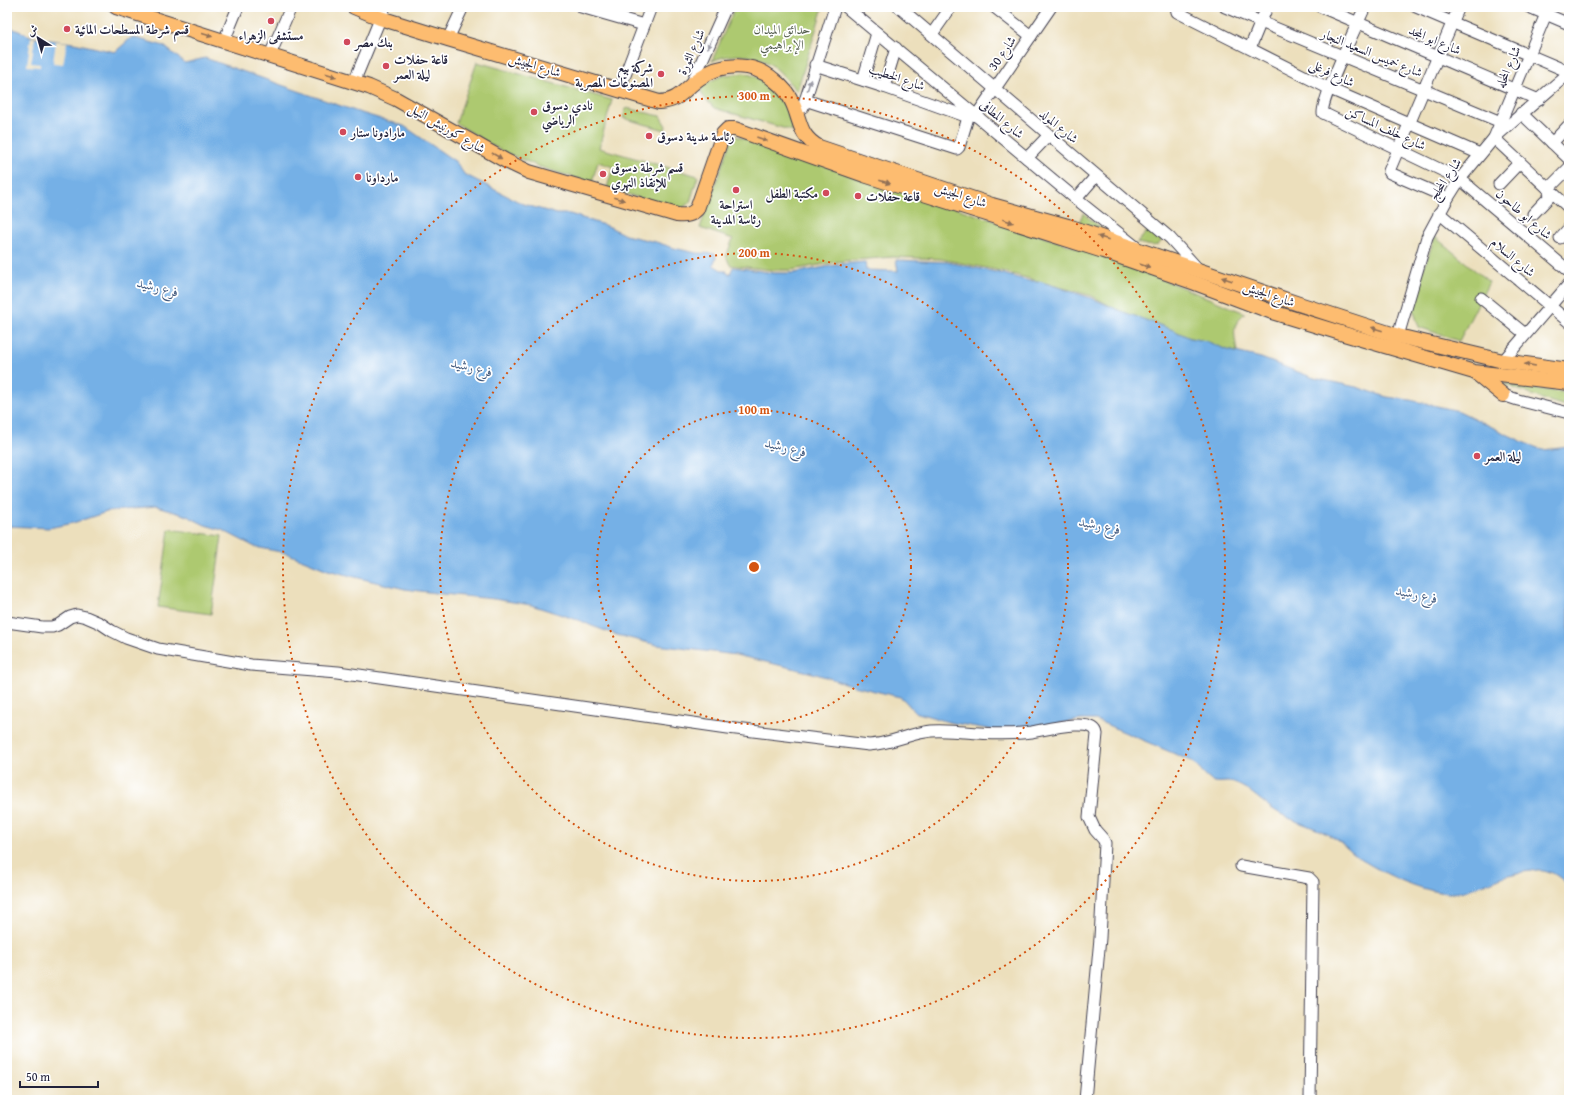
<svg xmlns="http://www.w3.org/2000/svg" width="1576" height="1107" font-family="'Gentium Book Plus',Amiri,serif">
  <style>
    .green { fill: #adc970; stroke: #687656 }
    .water { fill: #75b0e6; stroke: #4c6990 }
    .pier { fill: #ecdfbc }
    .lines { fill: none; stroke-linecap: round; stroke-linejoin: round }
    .minor-casing { stroke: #403e4e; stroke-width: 13 }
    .major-casing { stroke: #403e4e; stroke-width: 16 }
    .minor { stroke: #fff; stroke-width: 11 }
    .major { stroke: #fdbc70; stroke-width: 14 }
    .oneway { fill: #906f56 }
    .oneway2 { fill: #9c9ca7 }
    .ring { fill: none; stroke: #d45411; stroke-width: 2; stroke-dasharray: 2 4 }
    .poi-dot { fill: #d1495b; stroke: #fff; stroke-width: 1.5 }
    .labels { text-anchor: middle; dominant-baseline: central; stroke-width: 3.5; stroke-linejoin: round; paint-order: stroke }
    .poi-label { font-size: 13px; font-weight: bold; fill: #22223b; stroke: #fff; text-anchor: start }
    .park-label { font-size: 13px; fill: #535c4e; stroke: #fff }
    .street-label { font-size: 13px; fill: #22223b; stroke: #fff }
    .water-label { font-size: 14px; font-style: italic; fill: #435b7f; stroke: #fff }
    .centre { fill: #d45411; stroke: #fff; stroke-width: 2 }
    .ring-label { font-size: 12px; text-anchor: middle; font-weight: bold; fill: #d45411; stroke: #fff; stroke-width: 3.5; stroke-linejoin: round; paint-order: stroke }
  </style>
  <rect width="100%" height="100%" fill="#fff"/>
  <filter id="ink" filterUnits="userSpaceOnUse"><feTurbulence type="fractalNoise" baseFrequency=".025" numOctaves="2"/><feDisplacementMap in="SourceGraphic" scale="8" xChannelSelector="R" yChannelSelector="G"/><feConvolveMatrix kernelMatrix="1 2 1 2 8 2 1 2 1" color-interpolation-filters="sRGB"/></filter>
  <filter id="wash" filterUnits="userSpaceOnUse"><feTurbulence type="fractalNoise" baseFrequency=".012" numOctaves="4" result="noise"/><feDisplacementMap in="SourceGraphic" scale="16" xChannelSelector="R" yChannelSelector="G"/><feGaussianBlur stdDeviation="0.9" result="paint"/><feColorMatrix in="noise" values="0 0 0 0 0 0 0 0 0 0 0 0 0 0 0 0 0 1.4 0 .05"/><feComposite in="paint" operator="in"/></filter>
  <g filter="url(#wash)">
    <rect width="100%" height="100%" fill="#ecdfbc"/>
    <g class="green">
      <path d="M735 7H823L797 91C788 82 780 70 770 64 752 53 730 53 712 61Z"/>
      <path d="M477 62 612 100 599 148 698 176 690 202 680 210 607 188 613 167 598 162 592 182 589 181V182L540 167 500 150 456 123Z"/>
      <path d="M744 73C774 80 787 103 793 131L714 108 703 96 701 91 702 87 710 81 725 75Z"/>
      <path d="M626 108 660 116 666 126 665 130 623 118Z"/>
      <path d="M733 135 1117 261 1245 313C1230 326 1235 334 1237 352L1227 350 1206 341 1190 338 1173 330 1118 310 1092 296 1001 271 941 259 893 257 842 261 791 270H772L730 265 726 256 733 239 700 228Z"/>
      <path d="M1083 213 1102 229 1079 223Z"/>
      <path d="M1149 229 1160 238 1161 242C1156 249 1145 244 1137 243Z"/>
      <path d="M1435 237 1489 282 1459 341 1419 327 1411 303Z"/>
      <path d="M1494 380 1528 388 1569 393V407L1542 399Z"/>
      <path d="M169 529 222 536 211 614 158 607Z"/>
    </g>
    <path class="water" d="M7 26 35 38 74 43 115 52 132 37 164 46 185 63 205 58 358 112 404 126 456 162 464 174 523 204 557 214H570L610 227 625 235 656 242 674 248 696 253 715 254 716 258 713 265 723 271H727L725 272 730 274 733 267 774 273H794L841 264 865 262 866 270 898 271 896 260 947 262 996 272 1029 281H1039L1094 299 1118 310 1173 330 1190 338 1206 341 1227 350 1261 358 1314 378 1356 387 1387 397 1410 400 1459 411 1525 443 1543 450 1569 447V886C1563 880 1555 873 1547 871 1542 869 1536 870 1531 871 1521 872 1511 874 1502 877 1486 883 1464 894 1447 893 1419 891 1377 871 1355 855 1348 850 1342 842 1334 838 1317 827 1296 823 1279 813 1263 804 1251 789 1234 783 1226 780 1218 785 1210 780 1203 775 1198 766 1191 761L1096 720H1081L1005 732 948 722 915 712 904 700 900 697 854 686 813 673 736 655 657 645 617 635 592 626 581 621 531 605 494 599 443 594 405 589 359 578 328 570 286 553 255 547 222 530 205 525 185 515 156 507 110 511 73 523 49 528 7 526Z"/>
    <g class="pier">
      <path d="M31 37 35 38 31 63 40 64V67L27 66Z"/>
      <path d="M56 41 67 42 63 64 53 63Z"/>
    </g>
  </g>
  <g filter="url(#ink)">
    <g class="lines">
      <defs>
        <g id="minor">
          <path d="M581 7 644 25"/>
          <path d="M846 7 1076 199 1135 246"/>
          <path d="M899 7 1170 238 1198 269"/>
          <path d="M994 7 1031 36"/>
          <path d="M1176 7 1177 12 1330 89 1480 154"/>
          <path d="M1225 7 1508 125"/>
          <path d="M1321 7 1539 100"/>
          <path d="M1365 7C1358 22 1320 103 1323 113L1460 179 1569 271"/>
          <path d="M1416 7 1569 72"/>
          <path d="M1529 7 1569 24"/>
          <path d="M1549 7 1494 138 1569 208"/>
          <path d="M932 34 951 7"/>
          <path d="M448 39 463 7"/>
          <path d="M224 41 238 7"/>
          <path d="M1250 48 1267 7"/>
          <path d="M270 55 291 7"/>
          <path d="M815 65 884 87 968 117"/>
          <path d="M863 80 877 33"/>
          <path d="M354 82 385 7"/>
          <path d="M691 85 726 7"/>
          <path d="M884 87 896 48"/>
          <path d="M619 91 651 7"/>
          <path d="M805 100 957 149 959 147 970 111"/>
          <path d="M803 107 835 7"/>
          <path d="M1521 113 1569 159"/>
          <path d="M976 116 1051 7"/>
          <path d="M1552 143 1569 125"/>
          <path d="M1027 158 1049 135"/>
          <path d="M1499 184 1520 162"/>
          <path d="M1548 189 1569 168"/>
          <path d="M1448 198 1390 173 1389 171 1459 7"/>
          <path d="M1076 199 1096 176"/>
          <path d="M1439 213 1569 322"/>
          <path d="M1533 214 1553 193"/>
          <path d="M1560 238 1569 228"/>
          <path d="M1481 298 1525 334"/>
          <path d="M1398 336 1427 237 1448 198 1460 179 1494 138 1569 73"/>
          <path d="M1503 361 1569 284"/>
          <path d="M1503 395 1518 400 1569 413"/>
          <path d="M7 622 42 627H52L58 625 70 617 77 615 86 617 100 623 112 631 126 638 158 649 251 665 338 672 728 728 869 745C889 744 906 735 925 732 939 729 952 732 965 732 987 734 1010 735 1032 732 1044 730 1095 716 1097 734L1089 817 1095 830 1103 839 1105 843 1100 938 1085 1100"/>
          <path d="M1241 866 1309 878 1313 882 1310 1100"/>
        </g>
        <g id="major">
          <path d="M116 7 369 87 396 99 506 161 529 172 677 215C686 216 691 215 697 209L723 134 728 129H735L864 175 1103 251 1195 283 1272 312 1344 334 1474 372 1569 383"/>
          <path d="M354 7 380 18 448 39 659 102C680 101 684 89 700 78 722 62 754 62 774 80 782 86 789 94 793 104 801 122 799 136 819 147L992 205 1068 226 1299 304 1398 336 1503 361 1569 370"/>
          <path d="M1476 373 1503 395"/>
        </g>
      </defs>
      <use href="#minor" class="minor-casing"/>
      <use href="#major" class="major-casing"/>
      <use href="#minor" class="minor"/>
      <use href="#major" class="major"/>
    </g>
    <defs><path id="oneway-solid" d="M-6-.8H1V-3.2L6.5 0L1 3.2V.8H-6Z"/></defs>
    <g class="oneway">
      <use href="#oneway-solid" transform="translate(207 35) rotate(18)"/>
      <use href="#oneway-solid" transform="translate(331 75) rotate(18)"/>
      <use href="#oneway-solid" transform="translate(762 139) rotate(20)"/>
      <use href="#oneway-solid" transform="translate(497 156) rotate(30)"/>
      <use href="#oneway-solid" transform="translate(885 182) rotate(18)"/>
      <use href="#oneway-solid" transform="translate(619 199) rotate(16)"/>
      <use href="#oneway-solid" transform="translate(1008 221) rotate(18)"/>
      <use href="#oneway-solid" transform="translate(1103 238) rotate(-162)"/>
      <use href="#oneway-solid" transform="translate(1145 266) rotate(19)"/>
      <use href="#oneway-solid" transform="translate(1227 279) rotate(-161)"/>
      <use href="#oneway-solid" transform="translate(1377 329) rotate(-162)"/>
      <use href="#oneway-solid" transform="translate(1530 365) rotate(-171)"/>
    </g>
    <g class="oneway2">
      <use href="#oneway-solid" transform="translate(710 43) rotate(114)"/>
      <use href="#oneway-solid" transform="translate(809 85) rotate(-73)"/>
    </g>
  </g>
  <g class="ring">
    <circle cx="754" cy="567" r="157"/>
    <circle cx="754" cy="567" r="314"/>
    <circle cx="754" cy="567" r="471"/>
  </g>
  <g class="poi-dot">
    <circle cx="271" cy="21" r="4"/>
    <circle cx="67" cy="29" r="4"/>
    <circle cx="347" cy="42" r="4"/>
    <circle cx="386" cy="66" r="4"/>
    <circle cx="661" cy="74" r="4"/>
    <circle cx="534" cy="112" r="4"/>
    <circle cx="343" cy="132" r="4"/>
    <circle cx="649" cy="136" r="4"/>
    <circle cx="603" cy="174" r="4"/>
    <circle cx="358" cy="177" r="4"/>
    <circle cx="736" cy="190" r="4"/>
    <circle cx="826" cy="193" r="4"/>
    <circle cx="858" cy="196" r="4"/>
    <circle cx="1477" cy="456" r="4"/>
  </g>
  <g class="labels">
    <g class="poi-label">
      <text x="75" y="29">قسم شرطة المسطحات المائية</text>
      <text x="271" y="35" text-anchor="middle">مستشفى الزهراء</text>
      <text x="355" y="42">بنك مصر</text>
      <text x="394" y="59">قاعة حفلات<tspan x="394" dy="15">ليلة العمر</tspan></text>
      <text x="653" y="67" text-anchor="end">شركة بيع<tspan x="653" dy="15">المصنوعات المصرية</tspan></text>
      <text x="542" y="105">نادي دسوق<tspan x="542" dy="15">الرياضي</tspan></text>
      <text x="351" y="132">مارادونا ستار</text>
      <text x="657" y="136">رئاسة مدينة دسوق</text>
      <text x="611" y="167">قسم شرطة دسوق<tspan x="611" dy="15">للإنقاذ النهري</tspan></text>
      <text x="366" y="177">مارداونا</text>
      <text x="818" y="193" text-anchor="end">مكتبة الطفل</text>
      <text x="866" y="196">قاعة حفلات</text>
      <text x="736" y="204" text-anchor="middle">استراحة<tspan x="736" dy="15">رئاسة المدينة</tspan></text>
      <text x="1485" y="456">ليلة العمر</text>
    </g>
    <g class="park-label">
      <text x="782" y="29">حدائق الميدان<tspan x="782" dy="15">الإبراهيمي</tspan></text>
    </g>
    <g class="street-label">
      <text transform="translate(1435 40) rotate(23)">شارع ابو المجد</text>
      <text transform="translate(691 52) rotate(-66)">شارع الثورة</text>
      <text transform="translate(1002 53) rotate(-55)">شارع 30</text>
      <text transform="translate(1372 53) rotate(22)">شارع خميس السعيد النجار</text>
      <text transform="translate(535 65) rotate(17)">شارع الجيش</text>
      <text transform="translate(1508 67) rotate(-67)">شارع المحله</text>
      <text transform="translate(1332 73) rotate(25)">شارع فرغلى</text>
      <text transform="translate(897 77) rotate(19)">شارع الخطيب</text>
      <text transform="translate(1002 119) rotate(40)">شارع المطافى</text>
      <text transform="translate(1059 126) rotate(40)">شارع المولد</text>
      <text transform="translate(447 128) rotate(30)">شارع كورنيش النيل</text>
      <text transform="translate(1386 128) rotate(25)">شارع خلف المساكن</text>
      <text transform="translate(1445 179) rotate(-56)">شارع المحلج</text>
      <text transform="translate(961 195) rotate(18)">شارع الجيش</text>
      <text transform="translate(1524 214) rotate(41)">شارع ابو طاحون</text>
      <text transform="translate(1513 257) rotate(40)">شارع السلام</text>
      <text transform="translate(1269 294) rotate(19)">شارع الجيش</text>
    </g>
    <g class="water-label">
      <text transform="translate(158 287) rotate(14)">فرع رشيد</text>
      <text transform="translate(472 367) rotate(14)">فرع رشيد</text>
      <text transform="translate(786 447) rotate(14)">فرع رشيد</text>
      <text transform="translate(1100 525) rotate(12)">فرع رشيد</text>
      <text transform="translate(1417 594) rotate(12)">فرع رشيد</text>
    </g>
  </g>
  <circle cx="754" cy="567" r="6" class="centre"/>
  <g class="ring-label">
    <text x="754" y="100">300 m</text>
    <text x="754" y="257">200 m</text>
    <text x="754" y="414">100 m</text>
  </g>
  <rect width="1576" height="1107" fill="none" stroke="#fff" stroke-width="24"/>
  <g transform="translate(38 38) rotate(323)" stroke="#ffffff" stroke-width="3" paint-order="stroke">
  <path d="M0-3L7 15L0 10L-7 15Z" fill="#22223b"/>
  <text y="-6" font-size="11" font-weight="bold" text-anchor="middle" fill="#22223b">ش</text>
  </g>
  <path d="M20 1081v6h78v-6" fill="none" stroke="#22223b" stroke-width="2"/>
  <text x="26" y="1081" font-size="12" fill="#22223b" stroke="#ffffff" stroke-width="3" paint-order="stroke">50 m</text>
</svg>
